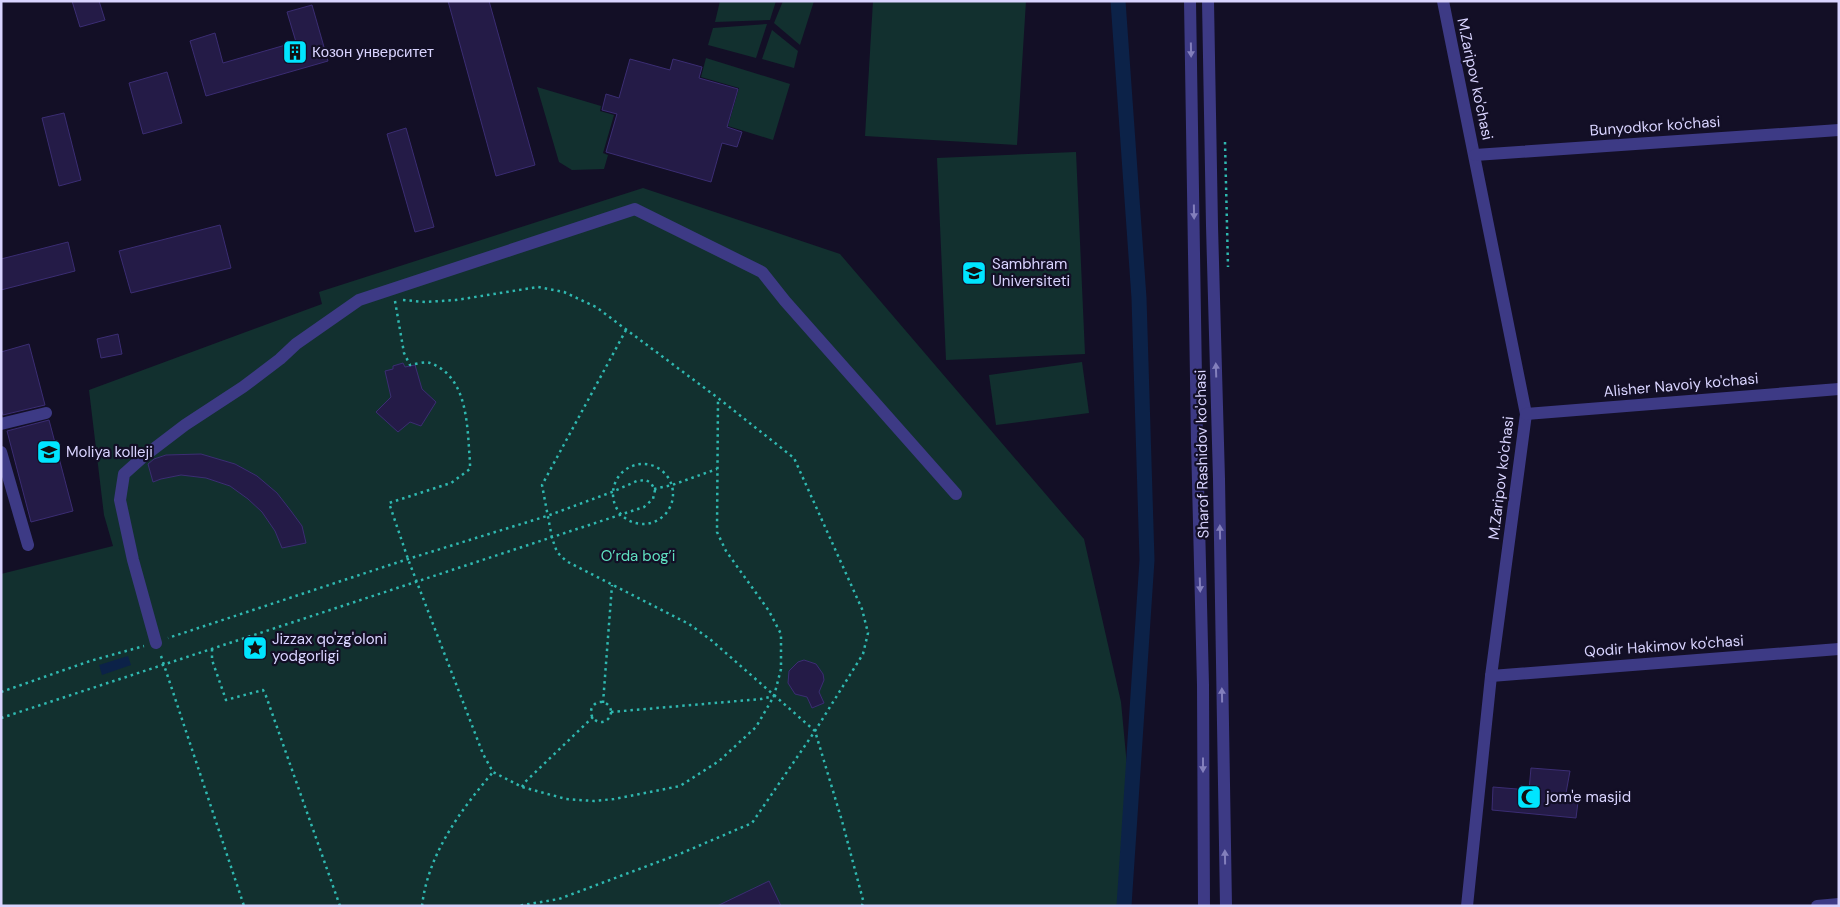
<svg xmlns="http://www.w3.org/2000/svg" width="1840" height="907" font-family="'DM Sans',sans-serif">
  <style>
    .green { fill: #12302f }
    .water { fill: #0c2248 }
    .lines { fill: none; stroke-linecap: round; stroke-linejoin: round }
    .canal { stroke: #0c2248; stroke-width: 15 }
    .building { fill: #241b47; stroke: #3b2d73 }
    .path { stroke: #2fb8b0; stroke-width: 2.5; stroke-dasharray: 2.5 4; stroke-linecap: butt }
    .minor { stroke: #3d3a85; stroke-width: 12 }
    .oneway { fill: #837fbc }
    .labels { text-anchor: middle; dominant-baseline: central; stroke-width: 4.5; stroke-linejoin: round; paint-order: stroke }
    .poi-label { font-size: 15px; fill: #d9d4ff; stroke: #130f26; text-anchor: start }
    .street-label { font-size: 15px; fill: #d9d4ff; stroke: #130f26 }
    .park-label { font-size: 15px; fill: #5fe0c0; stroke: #130f26 }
  </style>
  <rect width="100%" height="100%" fill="#130f26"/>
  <g class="green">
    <path d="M720 1H776L770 20 715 22Z"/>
    <path d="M783 1H814L800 45 774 23Z"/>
    <path d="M873 1H1026L1017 145 865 136Z"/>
    <path d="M767 24 756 58 708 45 713 28Z"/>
    <path d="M772 30 798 51 794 68 762 59Z"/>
    <path d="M706 58 790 84 773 140 728 126 739 88 701 77Z"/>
    <path d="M537 87 601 106 600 111 614 115 603 153 608 155 604 169 572 170 559 162Z"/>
    <path d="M1076 152 1085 354 946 360 937 158Z"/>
    <path d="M643 188 840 254 1084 539 1121 702 1127 766 1118 906H1V574L113 546 104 515 89 390 322 304 319 292Z"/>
    <path d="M1082 362 1089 413 996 425 989 375Z"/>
  </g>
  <path class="water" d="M128 656 131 665 102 675 99 665Z"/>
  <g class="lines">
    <path class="canal" d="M1118 1 1139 298 1147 560 1124 906"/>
  </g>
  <g class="building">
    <path d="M72 1H99L105 20 80 27Z"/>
    <path d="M448 1H489L535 165 496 176Z"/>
    <path d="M312 5 328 61 206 96 190 41 215 33 223 63 296 42 287 12Z"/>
    <path d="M630 59 670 70 673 59 702 67 699 78 738 89 727 127 742 132 737 147 722 143 711 182 606 152 617 114 602 110 606 94 619 98Z"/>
    <path d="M167 72 182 123 143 134 129 83Z"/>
    <path d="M64 113 81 180 59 186 42 118Z"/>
    <path d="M406 128 434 227 415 232 387 134Z"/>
    <path d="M220 225 231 268 131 293 119 251Z"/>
    <path d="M68 242 75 271 1 290V259Z"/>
    <path d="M118 334 122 354 101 358 97 339Z"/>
    <path d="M29 344 45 405 3 415 1 407V352Z"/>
    <path d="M403 363 405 367 415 365 422 389 436 402 421 426 410 422 398 432 376 412 391 397 385 371 393 369V366Z"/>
    <path d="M49 420 73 511 31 522 7 431Z"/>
    <path d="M201 454 235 464 257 476 277 493 291 511 302 526 306 543 282 548 275 531 262 512 248 499 230 486 206 478 181 475 161 479 153 482 148 464 154 459 166 455Z"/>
    <path d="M804 660 816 664 823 674 824 680 819 692 824 703 812 708 807 697 795 694 788 683 789 671 798 662Z"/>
    <path d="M1531 768 1570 771 1566 793 1578 802 1576 818 1492 810 1493 787 1529 790Z"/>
    <path d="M769 881 781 906H717Z"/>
  </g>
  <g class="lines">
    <g class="path">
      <path d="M1225 142 1228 267"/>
      <path d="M403 300 425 302 456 300 538 287 564 292 596 307 718 398 794 458 862 609 868 633 863 654 815 731 752 823 682 853 559 899 517 906"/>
      <path d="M395 301 404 353 410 365C416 364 425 361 430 363 469 377 467 428 470 462V469L451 483 389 503 408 559 483 754 493 772 522 787 566 799 594 801 614 799 680 786 719 761 756 727 774 696 781 669V634L769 611 726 551 717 532 718 398"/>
      <path d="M626 330 542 485 552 538 557 552 566 561 689 624 711 640 815 731 842 821 863 900 862 906"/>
      <circle cx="643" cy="494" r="30"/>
      <path d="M654 489 672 485 717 469"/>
      <path d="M212 649V660L226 700 263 690 266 696 340 906"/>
      <path d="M161 656 244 906"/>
      <path d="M1 692 90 661 144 646"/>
      <circle cx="601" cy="712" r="10"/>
      <path d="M603 703 612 585"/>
      <path d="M611 712 761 699 774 696"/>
      <path d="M1 718 644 507 653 499 655 490 651 483 646 480 637 481 612 492 547 516 408 559 168 638"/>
      <path d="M522 787 525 782 593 717"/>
      <path d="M422 906C428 854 460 811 493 772"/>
    </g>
    <g class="minor">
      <path d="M1190 1 1197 442 1203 685 1204 906"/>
      <path d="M1208 1 1212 226 1219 479 1226 906"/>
      <path d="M1443 1 1526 414 1491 676 1467 906"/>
      <path d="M1475 155 1839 130"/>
      <path d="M1526 414 1839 389"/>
      <path d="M1 424 46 413"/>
      <path d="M1 452 28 545"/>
      <path d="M156 643 133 560 120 500 124 474 143 457 185 425 243 387 280 359 296 344 359 300 635 209 762 272 785 301 956 494"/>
      <path d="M1491 676 1839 649"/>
      <path d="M1817 906 1839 904"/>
    </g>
  </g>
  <defs><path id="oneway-solid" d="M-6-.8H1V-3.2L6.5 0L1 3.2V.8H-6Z" transform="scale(1.25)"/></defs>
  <g class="oneway">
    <use href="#oneway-solid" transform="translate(1191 50) rotate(89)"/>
    <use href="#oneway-solid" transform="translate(1194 212) rotate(89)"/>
    <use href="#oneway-solid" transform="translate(1216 370) rotate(-92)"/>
    <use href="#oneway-solid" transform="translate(1220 532) rotate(-91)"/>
    <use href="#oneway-solid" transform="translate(1200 585) rotate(88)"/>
    <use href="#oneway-solid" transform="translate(1222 695) rotate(-91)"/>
    <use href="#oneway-solid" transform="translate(1203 765) rotate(90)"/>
    <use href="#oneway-solid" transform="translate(1225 857) rotate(-91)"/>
  </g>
  <defs>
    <symbol id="building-square" viewBox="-11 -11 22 22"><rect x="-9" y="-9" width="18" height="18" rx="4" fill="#00e5ff" stroke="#130f26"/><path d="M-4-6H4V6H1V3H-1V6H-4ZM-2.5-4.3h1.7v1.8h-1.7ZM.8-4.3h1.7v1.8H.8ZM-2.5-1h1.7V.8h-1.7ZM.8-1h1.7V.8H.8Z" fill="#111"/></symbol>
    <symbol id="university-square" viewBox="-11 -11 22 22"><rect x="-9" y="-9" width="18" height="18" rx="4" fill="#00e5ff" stroke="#130f26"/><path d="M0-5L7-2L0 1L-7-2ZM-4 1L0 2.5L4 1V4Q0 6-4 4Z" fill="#111"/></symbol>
    <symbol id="sight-square" viewBox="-11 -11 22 22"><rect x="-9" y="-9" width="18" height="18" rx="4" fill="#00e5ff" stroke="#130f26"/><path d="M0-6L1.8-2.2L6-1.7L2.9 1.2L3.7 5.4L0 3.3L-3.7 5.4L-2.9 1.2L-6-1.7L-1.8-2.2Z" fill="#111"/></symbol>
    <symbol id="mosque-square" viewBox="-11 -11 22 22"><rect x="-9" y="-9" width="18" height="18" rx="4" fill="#00e5ff" stroke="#130f26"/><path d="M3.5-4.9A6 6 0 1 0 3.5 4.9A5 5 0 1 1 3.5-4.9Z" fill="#111"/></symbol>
  </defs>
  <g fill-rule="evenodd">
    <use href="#building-square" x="281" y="38" width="28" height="28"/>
    <use href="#university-square" x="960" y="259" width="28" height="28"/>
    <use href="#university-square" x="35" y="438" width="28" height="28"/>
    <use href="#sight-square" x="241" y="634" width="28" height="28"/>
    <use href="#mosque-square" x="1515" y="783" width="28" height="28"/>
  </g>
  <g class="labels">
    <g class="poi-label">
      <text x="312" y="52">Козон унверситет</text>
      <text x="992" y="264">Sambhram<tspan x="992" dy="17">Universiteti</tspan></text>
      <text x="66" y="452">Moliya kolleji</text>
      <text x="272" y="639">Jizzax qo'zg'oloni<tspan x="272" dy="17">yodgorligi</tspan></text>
      <text x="1546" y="797">jom'e masjid</text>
    </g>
    <g class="street-label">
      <text transform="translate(1475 79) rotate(78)">M.Zaripov ko'chasi</text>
      <text transform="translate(1655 126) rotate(-4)">Bunyodkor ko'chasi</text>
      <text transform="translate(1681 385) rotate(-5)">Alisher Navoiy ko'chasi</text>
      <text transform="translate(1202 454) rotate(-91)">Sharof Rashidov ko'chasi</text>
      <text transform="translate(1501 478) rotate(-83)">M.Zaripov ko'chasi</text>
      <text transform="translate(1664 646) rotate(-4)">Qodir Hakimov ko'chasi</text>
    </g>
    <g class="park-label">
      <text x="638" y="556">O’rda bog’i</text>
    </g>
  </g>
  <rect width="1840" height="907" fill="none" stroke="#d9d4ff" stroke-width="5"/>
</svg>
